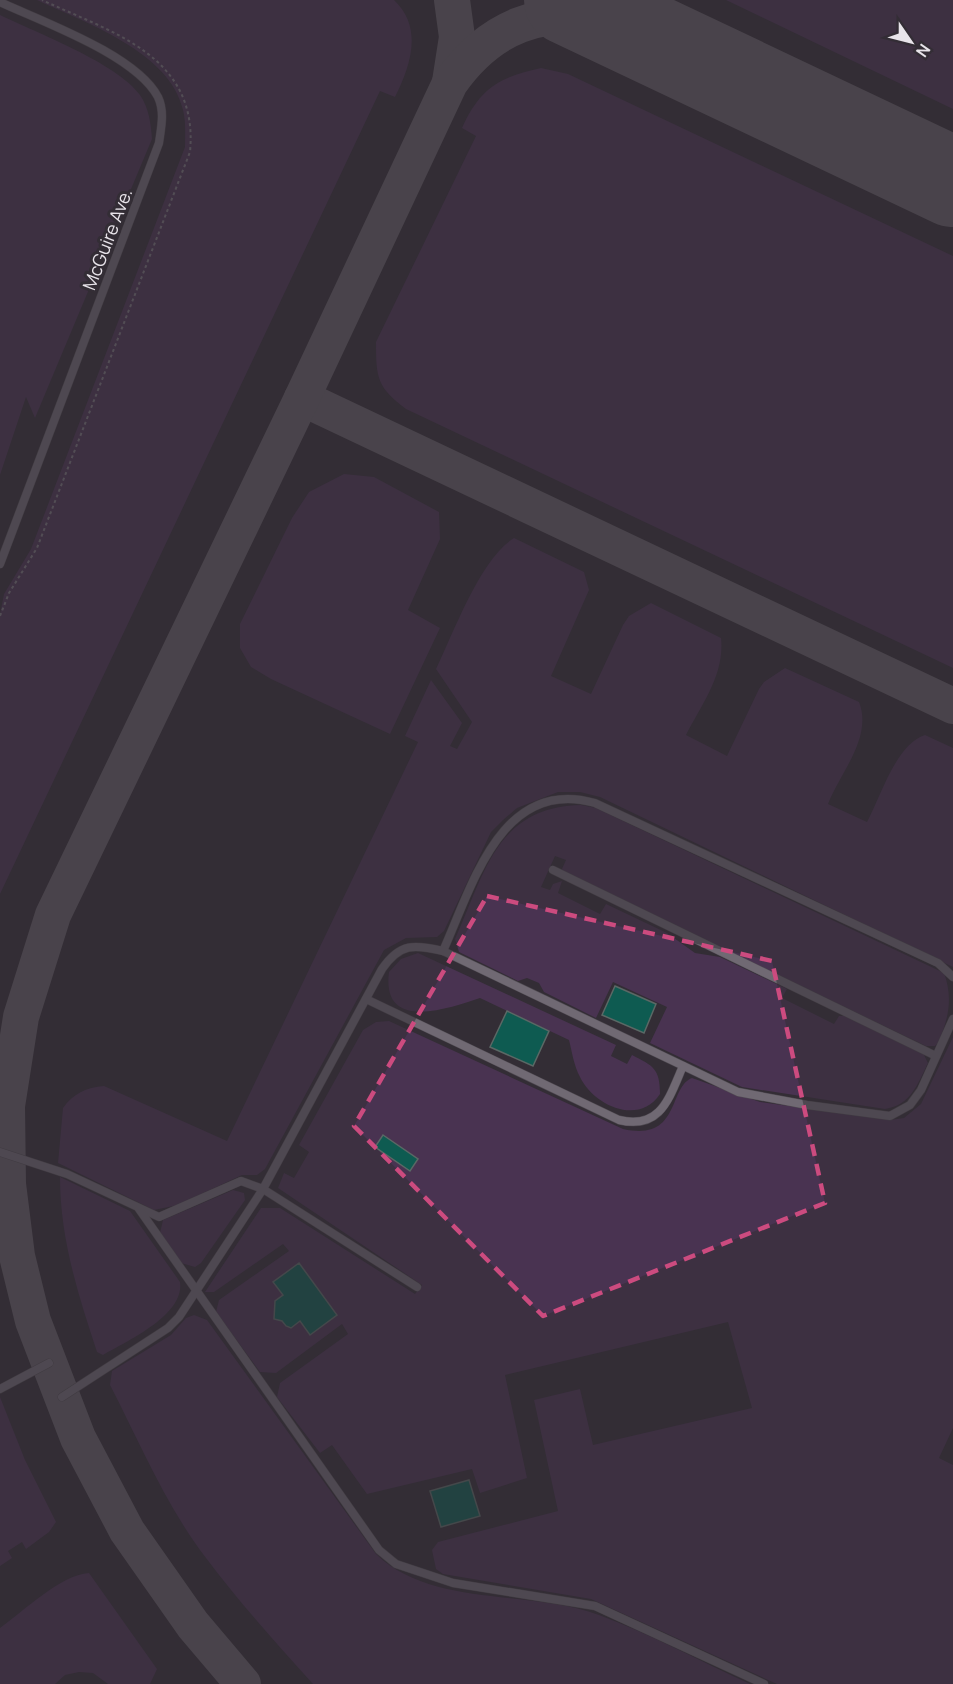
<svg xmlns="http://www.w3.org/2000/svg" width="953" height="1684" font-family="Manrope,sans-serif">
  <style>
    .green { fill: #493351 }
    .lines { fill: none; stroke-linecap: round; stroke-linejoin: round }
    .taxiway { stroke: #645e66; stroke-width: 36 }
    .runway { stroke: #645e66; stroke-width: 90 }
    .building { fill: #0e5b51; stroke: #5a6865; stroke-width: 1.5 }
    .lane-casing { stroke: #504b52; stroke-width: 9 }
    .path { stroke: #79747b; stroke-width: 2; stroke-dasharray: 3 3; stroke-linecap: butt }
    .lane { stroke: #706973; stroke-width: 8 }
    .marked { fill: none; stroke: #cc4b7f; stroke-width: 4.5; stroke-dasharray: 12 8; stroke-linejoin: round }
    .labels { text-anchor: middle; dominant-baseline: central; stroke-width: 6; stroke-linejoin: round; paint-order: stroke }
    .street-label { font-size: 18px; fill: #e8e4ea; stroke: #332d35 }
  </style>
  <rect width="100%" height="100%" fill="#332d35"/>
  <g class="green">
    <path d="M37 0H394C424 28 410 67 395 97L380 91 0 894V614L4 594 31 549 185 147C185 135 186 122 183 110 170 52 86 23 37 0Z"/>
    <path d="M726 0H953V109Z"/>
    <path d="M0 15C37 33 117 63 140 95 149 108 151 124 152 139L35 418 26 397 0 475Z"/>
    <path d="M541 68 568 74 953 256V668L406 409C377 387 376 378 376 342L476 136 462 128C480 88 499 77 541 68Z"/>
    <path d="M344 474 374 477 439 512 440 539 408 610 440 628 390 734 271 679 251 667 240 648V624L292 518 309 492Z"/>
    <path d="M514 538 584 572 589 590 551 676 591 694 623 625 629 616 651 603 721 638C725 674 702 704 686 735L727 756 759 689 764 682 785 668 859 702C873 737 840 773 828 804L867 822C881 796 896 744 925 735L953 748V967L600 797 580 792H558L517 808 503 820 491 832 444 931 437 937 406 938 384 950 265 1169 257 1175H242L178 1205 154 1210 58 1163 63 1108C73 1094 86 1087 104 1086L227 1141 418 742 405 736 431 680 462 723 450 746 457 749 472 722 436 669C454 632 480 559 514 538Z"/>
    <path d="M581 805 596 808 944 973C953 997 949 1018 938 1043L935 1046H926L564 873 562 869 566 860 555 856 541 887 550 890 553 884 562 881 558 893 600 914 606 904 667 933 695 953 720 957 787 989 782 998 834 1024 839 1016H846L923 1053 928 1063C917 1085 911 1105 885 1109L742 1087 650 1043 667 1007 613 982 596 1018 544 992 539 983 527 978 518 981 459 952 455 939C485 873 496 807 581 805Z"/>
    <path d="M418 953 616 1045 611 1056 627 1064 632 1055C653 1066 660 1068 660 1094 639 1126 594 1106 580 1077 574 1066 572 1052 569 1040L480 998C450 1008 381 1033 389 972L401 959Z"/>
    <path d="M389 1021 623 1129C681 1142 668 1087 692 1078L760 1102 890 1120 904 1118 921 1104 953 1037V1428L939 1458 953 1465V1684H777L591 1599 443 1574 436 1569 432 1550 438 1542 558 1511 534 1400 580 1389 593 1445 752 1408 728 1322 505 1375 527 1478 480 1493 472 1469 367 1494 332 1445 320 1453 277 1397 280 1383 348 1334 342 1324 276 1373 260 1372 216 1312 219 1300 289 1251 283 1244 214 1292H205L261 1208H280L415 1294 422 1285 278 1188 284 1173 294 1178 309 1152 299 1145 363 1030 376 1022Z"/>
    <path d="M60 1177 130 1211 180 1282C185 1315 127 1341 103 1355L97 1352C78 1294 60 1239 60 1177Z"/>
    <path d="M233 1190 244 1193 245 1200 201 1263 195 1267 181 1263 160 1233 163 1220Z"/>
    <path d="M194 1315 207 1320 376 1554C432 1608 530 1589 599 1615 650 1634 700 1661 750 1684H313C276 1643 239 1602 206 1558 166 1506 140 1443 110 1385L112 1371 171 1335 186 1318Z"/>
    <path d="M0 1397 25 1460 56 1522 49 1532 26 1549 22 1542 8 1551 12 1558 0 1566Z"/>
    <path d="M89 1573 157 1669 150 1684H108L93 1673 79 1672 65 1675 55 1684H0V1628C24 1611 60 1575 89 1573Z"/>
  </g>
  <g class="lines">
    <g class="taxiway">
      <path d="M601 0 641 34"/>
      <path d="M450 82 457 37 452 0"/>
      <path d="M302 398 953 706"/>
      <path d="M243 1684 193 1625 127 1531 78 1438 33 1321 17 1256 8 1184 7 1106 21 1017 53 915 302 398 450 83C491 25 542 7 611 20"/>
    </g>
    <path class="runway" d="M569 0 953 182"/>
  </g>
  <g class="building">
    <path d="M615 986 656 1004 644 1033 602 1015Z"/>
    <path d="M507 1011 549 1031 533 1066 490 1047Z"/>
    <path d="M383 1135 418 1159 410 1171 375 1147Z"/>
    <path d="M299 1263 337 1315 310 1335 300 1321 291 1328 286 1326 282 1321 274 1319 275 1301 283 1295 273 1282Z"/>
    <path d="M469 1480 480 1516 441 1527 430 1491Z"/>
  </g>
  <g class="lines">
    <defs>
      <g id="lane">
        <path d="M0 2C43 22 136 55 158 97 165 112 161 128 159 143L0 564"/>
        <path d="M553 870 936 1056"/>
        <path d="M443 951C472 887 501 776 595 803L938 963 953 977"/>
        <path d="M366 999 619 1120C661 1130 669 1098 683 1066"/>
        <path d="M0 1152 67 1174 159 1217 241 1181 263 1189 417 1287"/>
        <path d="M139 1209 379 1550 396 1564 453 1583 595 1606 764 1684"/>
        <path d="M0 1389 49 1363"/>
        <path d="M62 1397 168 1328 179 1317 263 1189 382 969C400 943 414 944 443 951L738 1092 807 1105 890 1116 910 1105 921 1090 953 1019"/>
      </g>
    </defs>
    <use href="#lane" class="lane-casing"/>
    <path class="path" d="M0 616 9 593 37 548 190 152C199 56 113 33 42 0"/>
    <use href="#lane" class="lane"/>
  </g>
  <path d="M0 0H953V1684H0ZM487 896 772 961 825 1203 543 1316 354 1126Z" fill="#332d35" fill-opacity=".55" fill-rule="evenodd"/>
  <path class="marked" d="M487 896 772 961 825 1203 543 1316 354 1126Z"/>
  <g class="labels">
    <g class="street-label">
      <text transform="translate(107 239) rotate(-69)">McGuire Ave.</text>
    </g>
  </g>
  <g transform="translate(911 42) rotate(125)" stroke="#332d35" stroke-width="4.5" paint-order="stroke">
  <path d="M0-4.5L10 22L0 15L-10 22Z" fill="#e8e4ea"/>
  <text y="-9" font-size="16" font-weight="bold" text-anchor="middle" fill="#e8e4ea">N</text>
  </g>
</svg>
